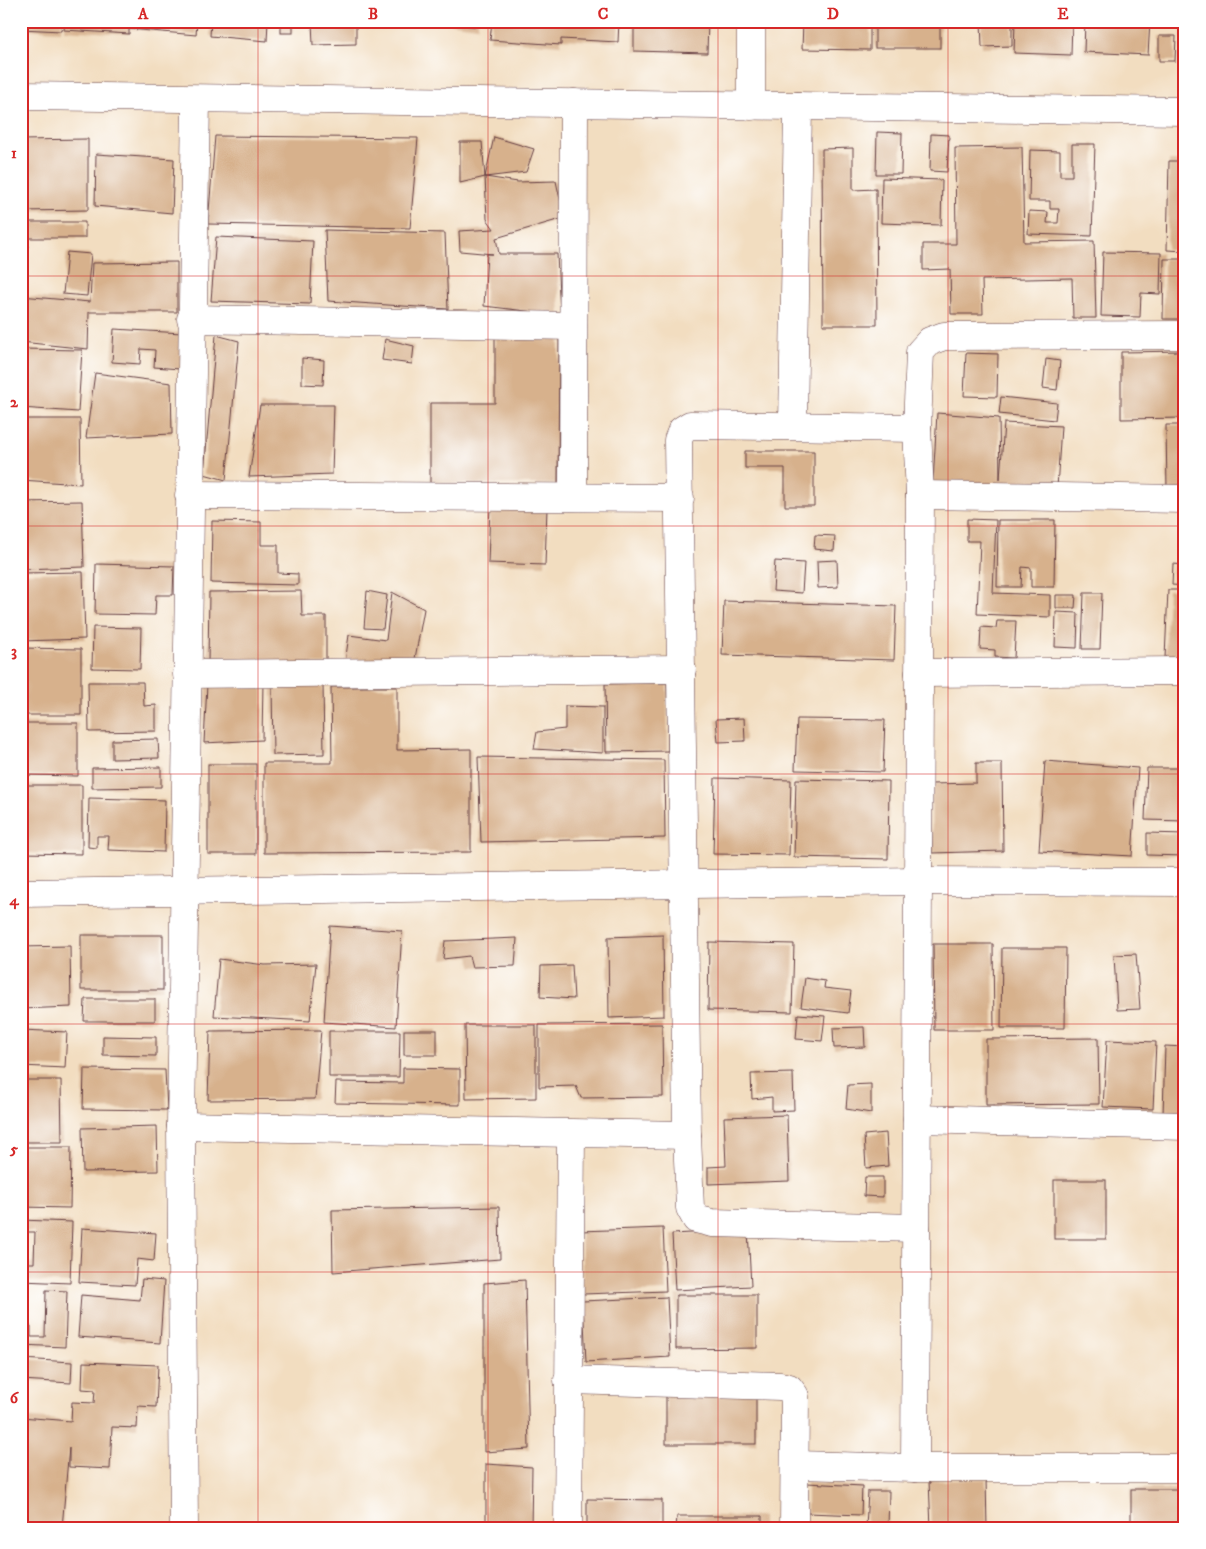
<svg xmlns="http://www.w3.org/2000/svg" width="1206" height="1549" font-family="'IM FELL DW Pica',serif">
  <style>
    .building { fill: #d7b18c }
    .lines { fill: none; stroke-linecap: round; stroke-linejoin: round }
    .street-casing { stroke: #633c41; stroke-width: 29 }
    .street { stroke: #fff; stroke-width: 28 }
    .grid { fill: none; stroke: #d62828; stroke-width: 1; stroke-opacity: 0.55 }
    .neatline { fill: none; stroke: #d62828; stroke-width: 2 }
    .grid-label { font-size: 16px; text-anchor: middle; font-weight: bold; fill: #d62828 }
  </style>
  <rect width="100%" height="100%" fill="#fff"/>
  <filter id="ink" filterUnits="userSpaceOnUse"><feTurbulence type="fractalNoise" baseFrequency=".02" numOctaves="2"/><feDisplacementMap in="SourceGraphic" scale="10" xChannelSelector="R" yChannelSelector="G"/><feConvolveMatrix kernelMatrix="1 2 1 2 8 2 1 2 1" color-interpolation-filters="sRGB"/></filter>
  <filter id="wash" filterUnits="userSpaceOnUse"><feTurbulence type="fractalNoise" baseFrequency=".0096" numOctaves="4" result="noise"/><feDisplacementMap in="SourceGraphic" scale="20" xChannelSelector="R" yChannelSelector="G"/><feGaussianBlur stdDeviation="1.12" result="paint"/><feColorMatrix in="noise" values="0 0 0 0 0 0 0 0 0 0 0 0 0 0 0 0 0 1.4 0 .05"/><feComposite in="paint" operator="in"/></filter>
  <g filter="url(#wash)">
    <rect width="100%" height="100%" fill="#f2ddc0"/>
    <g id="blocks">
      <g class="building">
        <path d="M21 21H62L61 31 21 29Z"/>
        <path d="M65 21H197L196 35 129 29V34L64 30Z"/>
        <path d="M211 21H268L267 41 210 36Z"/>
        <rect x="281" y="21" width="12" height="12"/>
        <path d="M312 21H356V44L313 45Z"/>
        <path d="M433 21H478V27Z"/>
        <path d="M492 21H619L618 42 561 39V45L490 40Z"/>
        <path d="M634 21H708L707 53 634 51Z"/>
        <path d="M870 21V50L802 49 803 22Z"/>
        <rect x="875" y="21" width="65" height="27"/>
        <path d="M981 21H1012V46L982 47Z"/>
        <path d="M1015 21H1072L1071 55 1014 53Z"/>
        <path d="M1085 21H1150L1148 55 1084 52Z"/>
        <path d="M1182 21H1185V42H1181Z"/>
        <path d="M1159 36H1176L1175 61H1159Z"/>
        <path d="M877 132 902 133 901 174H876Z"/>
        <path d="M931 134 949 135 947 172 930 171Z"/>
        <path d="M215 136 418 138 410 228 208 224Z"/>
        <path d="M494 137 534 149 526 172 485 177Z"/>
        <path d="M88 139V210L21 211V184H28V164H21V140Z"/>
        <path d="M460 142H482L485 177 460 183Z"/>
        <path d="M1072 144H1095L1092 236 1028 234 1029 211 1048 212 1047 223H1058L1059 209H1050V201H1029L1030 150 1060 151V176H1072Z"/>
        <path d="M1022 147 1024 242 1094 241 1096 318H1073L1072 278 982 280 983 314H951L950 269 923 270V244H956L955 148Z"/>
        <path d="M853 148V190L876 189 877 325H823L822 149Z"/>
        <path d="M96 154 174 159 172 213 95 206Z"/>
        <path d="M1169 161H1185V251L1167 250Z"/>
        <path d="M485 177 518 182 556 181 564 218 496 238 499 254H557L560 315 484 306 487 254H493L460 251 459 231 494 229 487 219Z"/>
        <path d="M882 178 942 180 941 225 881 223Z"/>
        <path d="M21 216H25L29 222H85V238H28V247H21Z"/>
        <path d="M325 230 445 233 448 309 328 301Z"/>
        <path d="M216 237 313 241 310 304 211 301Z"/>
        <path d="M67 252 91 254 87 296 63 294Z"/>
        <path d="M1103 252 1161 253 1160 294 1141 293 1140 317 1101 316Z"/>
        <path d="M1164 259H1185V319H1163Z"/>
        <path d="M177 262V312H89L88 349 21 342V296L90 302 92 263Z"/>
        <path d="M114 329 182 333 180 369 154 367 155 350 141 349 140 364 112 362Z"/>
        <path d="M216 335 239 341 226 480 204 474Z"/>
        <path d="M495 337H559L558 484H430V403H495Z"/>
        <path d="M385 339 414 346 412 364 382 360Z"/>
        <path d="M21 349 82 350 78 412 21 408Z"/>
        <path d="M1185 351V418L1121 419V352Z"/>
        <path d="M966 353 998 354 997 397 964 396Z"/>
        <path d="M302 358 324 360 323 385 302 384Z"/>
        <path d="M1046 359 1060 361 1057 390 1043 388Z"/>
        <path d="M95 373 171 383 172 434 86 438Z"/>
        <path d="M1001 397 1057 403 1055 420 999 414Z"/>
        <path d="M260 405H334L332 474 249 477Z"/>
        <path d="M937 413 999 418 1000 479 1004 423 1061 426 1057 488 933 483Z"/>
        <path d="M21 419H80L81 484 21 480Z"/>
        <path d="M1166 425H1185V490H1167Z"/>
        <path d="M745 451H814V506H785V468H745Z"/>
        <path d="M82 501 84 567 21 569V502Z"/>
        <path d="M490 506 547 508 545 565 488 563Z"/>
        <path d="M967 519 996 520 993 593 1050 595V617L977 614 980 541H967Z"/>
        <path d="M998 520H1055L1054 587H1031V568L1022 567 1021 587H997Z"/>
        <path d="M212 521 261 522V545H278V573L298 574V585L211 583Z"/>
        <path d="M815 535 835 536 834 551 814 549Z"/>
        <path d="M837 560 838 587 818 588 817 561Z"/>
        <path d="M775 561 804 563 802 593 773 591Z"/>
        <path d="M96 564 174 566 173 595H156L155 615 95 614Z"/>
        <path d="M1173 564 1185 565V586L1172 585Z"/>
        <path d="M83 572 85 639 21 641V573Z"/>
        <path d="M1168 590H1185V659L1165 658Z"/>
        <path d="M301 591 302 616H326V664H208L209 592Z"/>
        <path d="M367 591 387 595 383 629 364 628Z"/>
        <path d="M392 592 424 609 414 664 345 663 349 635 386 640Z"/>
        <path d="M1084 593H1102L1100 649H1082Z"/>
        <path d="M1056 595H1076L1075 608H1056Z"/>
        <path d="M724 601 896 606 894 660 722 655Z"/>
        <path d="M1056 612 1078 613 1077 648 1055 647Z"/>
        <path d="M997 621H1016L1014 658 995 657V650L980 649 981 627 996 628Z"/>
        <path d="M93 627 141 628 140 669 92 668Z"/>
        <path d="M21 648 81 649V715H21Z"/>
        <path d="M88 682H143L144 706 156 705V731L89 732Z"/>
        <path d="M263 682 262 740 204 743 207 684Z"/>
        <path d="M667 683 668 751 606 752 605 684Z"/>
        <path d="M323 684 324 754 273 755 272 685Z"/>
        <path d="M331 687H397V750L471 749V852L264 853V763H332Z"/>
        <path d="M565 706 603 707V753L534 749 537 732 565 729Z"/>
        <path d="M744 718 745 741 718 742 716 719Z"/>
        <path d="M797 719 885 720 883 772 795 770Z"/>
        <path d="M21 723H78V776L21 775Z"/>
        <path d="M158 739 159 758 112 759V740Z"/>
        <path d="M478 757 664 760 665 838 481 842Z"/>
        <path d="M1045 761 1138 768 1132 856 1039 851Z"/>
        <path d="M976 763H1002L1003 851 932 853 931 784 976 783Z"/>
        <rect x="208" y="764" width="48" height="90"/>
        <path d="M161 767V787L92 788V768Z"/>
        <path d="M1147 768H1185V821L1145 820Z"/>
        <path d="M715 778 791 780 789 855 713 854Z"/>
        <path d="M796 779 889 781 888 859 794 857Z"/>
        <path d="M21 785H82V854L21 853Z"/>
        <path d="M89 798 165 800 164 852 108 850 109 836H97V848L88 847Z"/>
        <path d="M1147 833 1185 834V856L1147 855Z"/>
        <path d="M330 926 402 931 396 1027 324 1022Z"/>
        <rect x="81" y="935" width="82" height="55"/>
        <path d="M663 935 664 1016 609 1018 608 937Z"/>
        <path d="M517 938 515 966 472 967 469 956 443 959 445 941Z"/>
        <path d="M709 942 794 944 792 1012 708 1010Z"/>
        <path d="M933 944H993L994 1030H934Z"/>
        <path d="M70 946 71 1007 21 1009V947Z"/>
        <path d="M1002 948H1066L1065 1028H1001Z"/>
        <path d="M1136 954 1140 1009 1117 1010 1114 955Z"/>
        <path d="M219 959 265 965 316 964 310 1021 214 1016Z"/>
        <path d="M572 965 574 999 540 997 541 966Z"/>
        <path d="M805 978 825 981 824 988 851 991 848 1013 801 1007Z"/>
        <path d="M85 999H155V1021H84Z"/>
        <path d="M798 1014 825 1016 822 1041 796 1039Z"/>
        <path d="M662 1024 663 1097 581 1098 576 1086 539 1087V1025Z"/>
        <path d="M465 1025H536V1098L466 1099Z"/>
        <path d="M864 1027 865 1047 834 1048 833 1028Z"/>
        <path d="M21 1030 67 1032 65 1068 21 1066Z"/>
        <path d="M321 1030 315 1099 208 1100 210 1031Z"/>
        <rect x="404" y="1030" width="33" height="25"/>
        <path d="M329 1031H400L399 1077H329Z"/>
        <path d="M103 1036 156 1037V1056L103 1055Z"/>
        <path d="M1098 1038 1099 1104 986 1105V1039Z"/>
        <path d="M1107 1040 1156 1042 1153 1109 1103 1107Z"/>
        <path d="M1165 1046 1185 1047V1115H1163Z"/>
        <path d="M403 1068 460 1069V1105L335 1103 336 1082 403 1083Z"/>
        <path d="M84 1069 165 1070 167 1110 83 1109Z"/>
        <path d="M793 1073 794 1110 772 1111V1097L752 1099 751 1074Z"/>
        <path d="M21 1080H61L62 1142H21Z"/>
        <path d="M871 1084V1113L846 1109 848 1085Z"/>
        <path d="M787 1115 789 1181 708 1184V1167L726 1166 724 1117Z"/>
        <path d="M157 1126 158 1171 83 1172 82 1128Z"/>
        <path d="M886 1133 888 1166 866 1168 864 1135Z"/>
        <path d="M21 1147H71L70 1208 21 1207Z"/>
        <path d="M865 1177H883V1197L864 1196Z"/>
        <rect x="1054" y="1180" width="52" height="59"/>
        <path d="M499 1207 500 1259 333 1272 332 1210Z"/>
        <path d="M21 1220 72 1222 70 1283 21 1281V1263H34L35 1232H21Z"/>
        <path d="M82 1228 156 1233 154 1261 137 1259 135 1285 79 1282Z"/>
        <path d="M663 1228 666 1291 583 1294 581 1231Z"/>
        <path d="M748 1230 751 1286 675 1290 672 1234Z"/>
        <path d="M142 1279 164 1281 160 1343 78 1337 81 1295 140 1300Z"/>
        <path d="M525 1280 529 1449 484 1452V1283Z"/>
        <path d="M46 1290 67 1291 65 1347 21 1345V1326H31V1337H45Z"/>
        <path d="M676 1295H757V1348L676 1349Z"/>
        <path d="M667 1297 670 1357 586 1362 583 1301Z"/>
        <path d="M21 1359 72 1362 71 1383 21 1380Z"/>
        <path d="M83 1362 158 1365 156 1407 138 1406 137 1428 112 1427 110 1469 69 1467V1447L62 1528H21V1417L71 1421 72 1402 94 1403 95 1390 82 1389Z"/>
        <rect x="666" y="1392" width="90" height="52"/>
        <path d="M486 1464 532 1467 531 1528H486Z"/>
        <path d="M986 1479 987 1528H931L929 1481Z"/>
        <path d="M807 1483 862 1486 861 1515 807 1513Z"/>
        <rect x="1131" y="1489" width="54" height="39"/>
        <path d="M868 1491H889L888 1528H866Z"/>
        <path d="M587 1499 662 1500V1528H587Z"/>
        <path d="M677 1516H762V1528H676Z"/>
        <path d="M1003 1524 1061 1526V1528H1003Z"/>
      </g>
    </g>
  </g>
  <g filter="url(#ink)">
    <use href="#blocks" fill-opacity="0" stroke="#633c41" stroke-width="1"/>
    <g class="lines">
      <defs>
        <g id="street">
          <path d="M21 96 1185 111"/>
          <path d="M751 106V21"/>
          <path d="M191 319 573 326"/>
          <path d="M793 425 798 106"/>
          <path d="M189 495 680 498"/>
          <path d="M920 495 1185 499"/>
          <path d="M573 497 574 103"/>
          <path d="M919 673 1185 671"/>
          <path d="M187 674 682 669"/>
          <path d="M21 893 918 881 1185 882"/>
          <path d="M917 1119 1185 1126"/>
          <path d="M181 1126 687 1135"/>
          <path d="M916 1228 712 1223 696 1219 690 1208 687 1135 678 440 682 430 690 425 917 428"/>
          <path d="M568 1380 780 1386 789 1388 795 1396 794 1528"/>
          <path d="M796 1465 915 1468H1185"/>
          <path d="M915 1468 920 495 917 428 920 352 930 341 944 336 1185 335"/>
          <path d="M184 1528 181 1126 196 99"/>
          <path d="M568 1528 571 1134"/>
        </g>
      </defs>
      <use href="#street" class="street-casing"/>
      <use href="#street" class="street"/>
    </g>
  </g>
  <path class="grid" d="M258 21V1528M488 21V1528M718 21V1528M948 21V1528M21 276H1185M21 526H1185M21 774H1185M21 1024H1185M21 1272H1185"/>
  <rect width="1206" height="1549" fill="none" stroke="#fff" stroke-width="55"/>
  <rect x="28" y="28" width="1150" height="1494" class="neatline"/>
  <g class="grid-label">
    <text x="143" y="19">A</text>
    <text x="373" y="19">B</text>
    <text x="603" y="19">C</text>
    <text x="833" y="19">D</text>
    <text x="1063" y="19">E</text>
    <text x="14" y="158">1</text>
    <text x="14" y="407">2</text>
    <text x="14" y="656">3</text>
    <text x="14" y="905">4</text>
    <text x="14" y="1154">5</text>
    <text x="14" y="1403">6</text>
  </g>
</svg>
